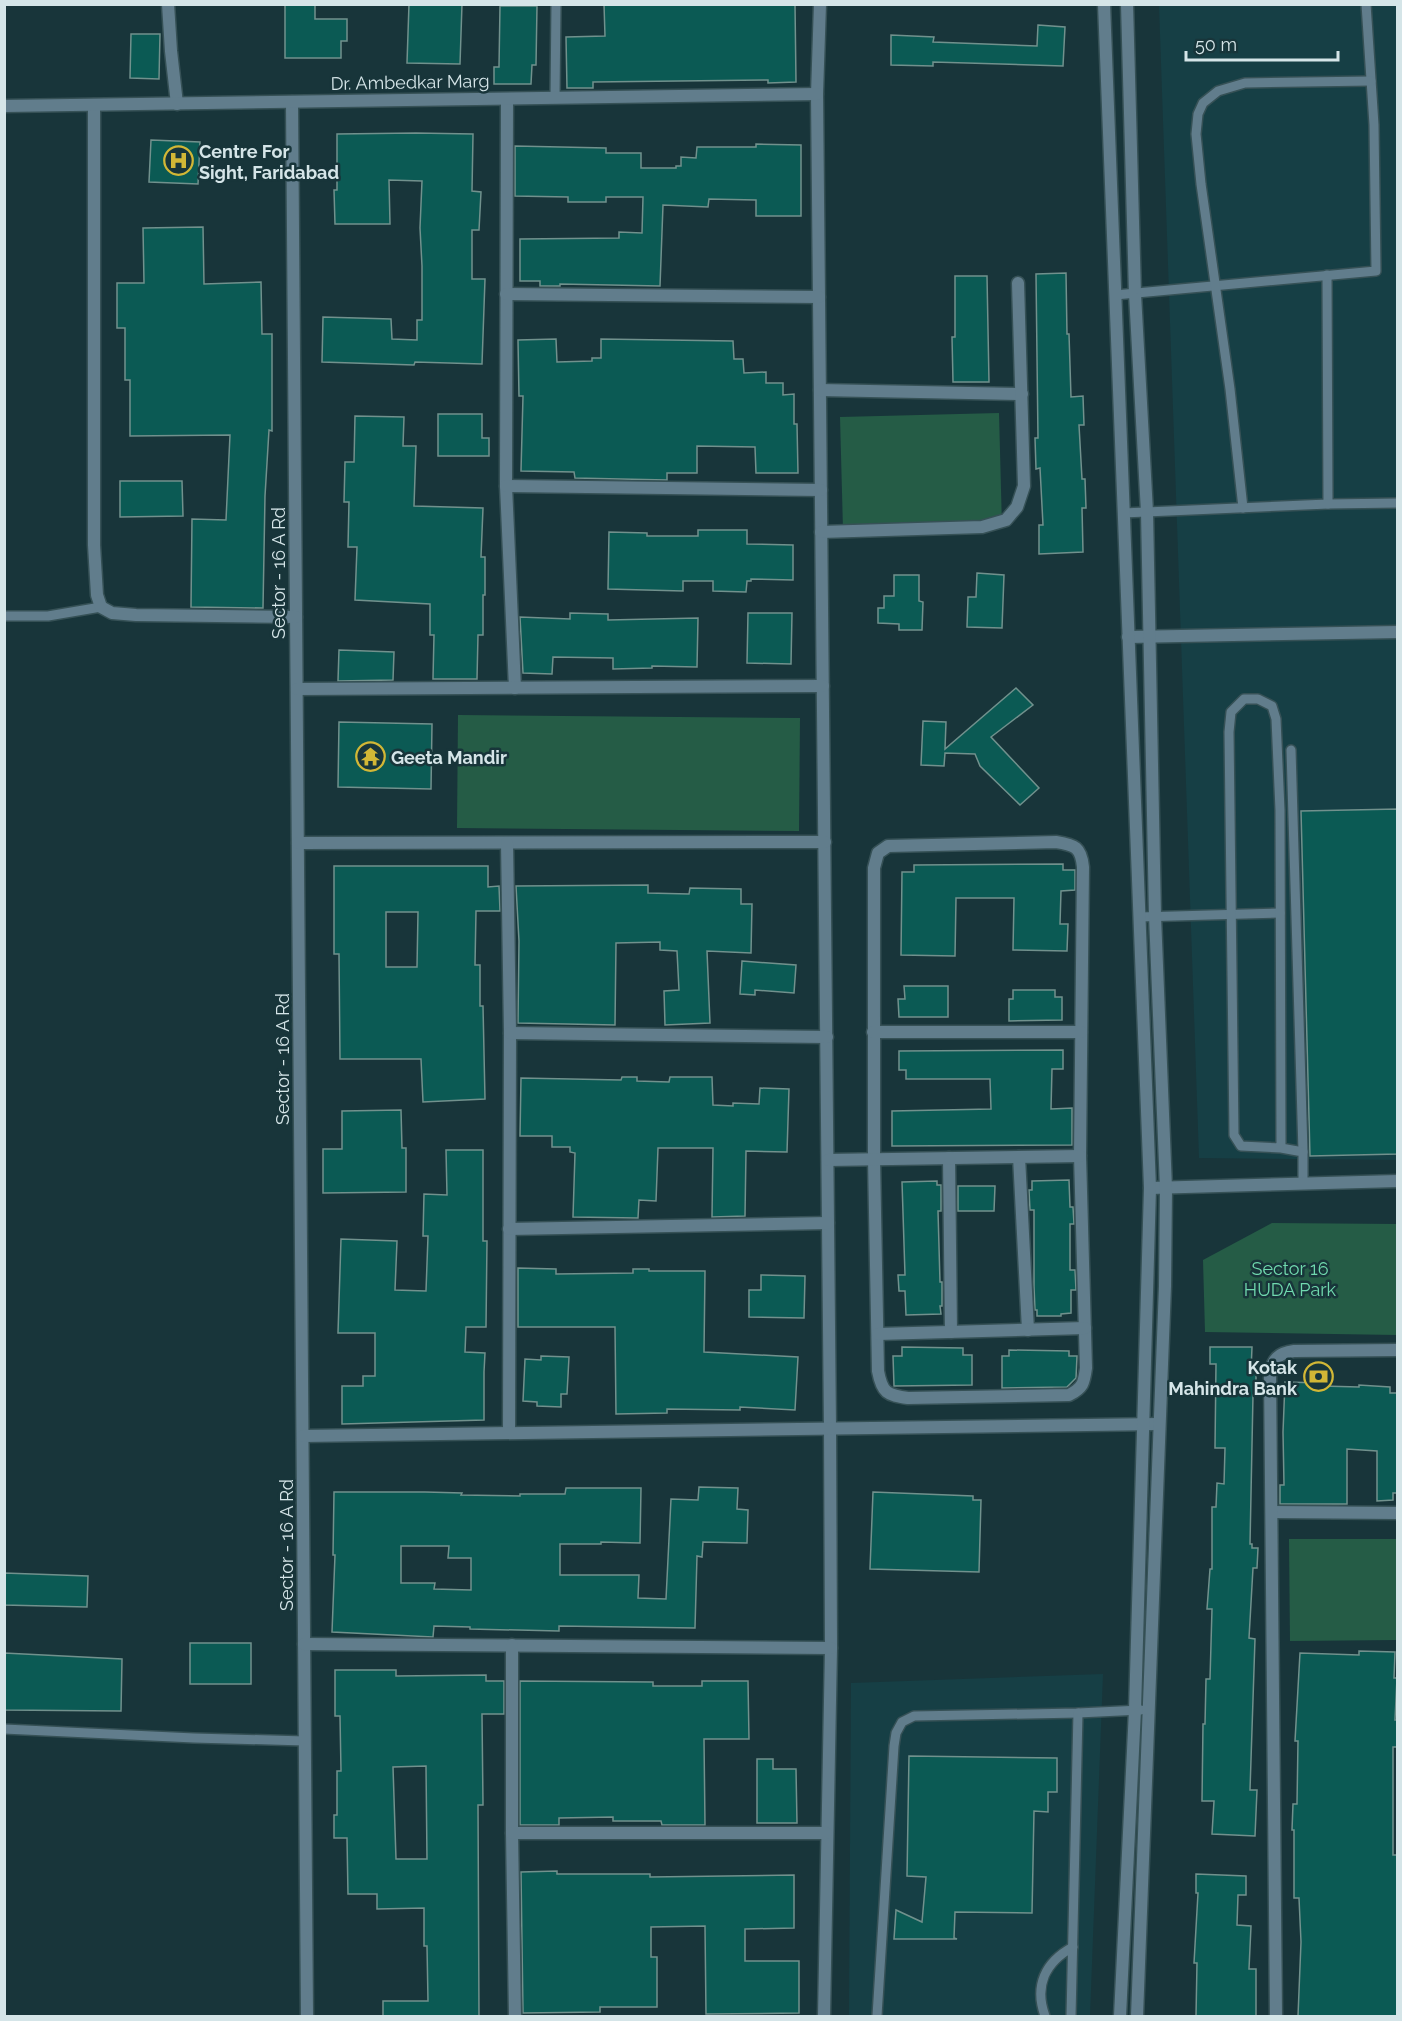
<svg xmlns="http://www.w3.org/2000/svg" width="1402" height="2021" font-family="Raleway,sans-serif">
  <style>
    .built { fill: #163f45 }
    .green { fill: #255c46 }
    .building { fill: #0b5a54; stroke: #71918d; stroke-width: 1.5; fill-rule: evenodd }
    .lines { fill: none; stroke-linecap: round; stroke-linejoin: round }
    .service-casing { stroke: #365156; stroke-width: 12 }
    .minor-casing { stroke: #365156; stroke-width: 15 }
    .tertiary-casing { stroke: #365156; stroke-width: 15 }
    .service { stroke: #617d8c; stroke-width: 9 }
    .minor { stroke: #617d8c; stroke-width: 12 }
    .tertiary { stroke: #617d8c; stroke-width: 12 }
    .labels { text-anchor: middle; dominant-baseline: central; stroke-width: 5; stroke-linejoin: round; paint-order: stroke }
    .street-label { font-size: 18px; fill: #d5e5e8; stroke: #18353a }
    .poi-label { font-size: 18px; font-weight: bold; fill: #d5e5e8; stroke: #18353a; text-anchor: start }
    .park-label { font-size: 18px; fill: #70d9ae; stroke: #18353a }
  </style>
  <rect width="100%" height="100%" fill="#18353a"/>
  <g class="built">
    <path d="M1159 5H1397V1160L1199 1158Z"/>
    <path d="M1103 1674 1090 2016H849L851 1683Z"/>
  </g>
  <g class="green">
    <path d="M999 413 1002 527 843 530 840 417Z"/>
    <path d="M458 715 800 718 799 831 457 828Z"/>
    <path d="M1272 1223 1397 1224V1335L1205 1332 1203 1260Z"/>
    <path d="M1289 1539H1397V1640L1290 1641Z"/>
  </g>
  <g class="building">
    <path d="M285 4H315V19H347V41H341V58H285Z"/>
    <path d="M409 4H462L460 64 407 63Z"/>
    <path d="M604 4H795L796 82 768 83V80L593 82V88H567L566 37 605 36Z"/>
    <path d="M500 6H537L536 65H532L531 84H494V67H499Z"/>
    <path d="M1038 25 1065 27 1063 66 933 62V66L891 65V35L934 37 933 42 1037 46Z"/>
    <path d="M131 34H160L159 79 130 78Z"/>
    <path d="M416 133 473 134 472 191 481 192 479 230H472V279H485L482 364 415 362 414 365 322 362 323 317 391 319 392 339 417 340V320H422V266L420 228 422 181 389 180 390 224H335L334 190H337V134Z"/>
    <path d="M151 140 200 142 198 184 149 182Z"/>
    <path d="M756 144 801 145V216H756V200L709 199 708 207 663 205 660 286 560 284V286H540V281H520V239L619 238V232L642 233 643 197H606V202H568V197L515 196V146L606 148V153H641V168H676V166H681V157L696 158 697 147H756Z"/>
    <path d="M203 227 204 284 261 282 262 334H272V431L269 430 265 496 263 608 191 607 192 519 226 520 230 435 130 436V380H125V328H117V283H144L143 228Z"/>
    <path d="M1066 273 1067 334H1069L1071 397 1083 396 1084 425H1079L1082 479H1085L1086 508H1082L1083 552 1039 554V525H1043L1040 468 1036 469 1035 438H1038L1036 274Z"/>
    <path d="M955 276H987L989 382H953L952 337H955Z"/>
    <path d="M556 339 557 362 592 361V358H601V339L733 341 734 359H743L744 373 766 372V383H783V395L794 394V424H797L798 473H756L755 447 697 446V473H667V480L575 478 574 472 521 471 523 396H519L518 340Z"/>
    <path d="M438 414H482V438H489V456H438Z"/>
    <path d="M355 416 404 417 403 446H416L414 506 483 508 481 557H485V595H483V635H478L477 679H433L434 635H430V604L355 600 357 547H348L349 502H344L345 462H354Z"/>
    <path d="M120 481H182L183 516 120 517Z"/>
    <path d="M698 530H747V544L793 545V580L751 579V581H747L746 592 713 591V581H683V591L608 589 609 532 647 533V536H698Z"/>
    <path d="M977 573 1004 575 1002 628 967 627 968 597H976Z"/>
    <path d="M894 575H919V601L923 602 922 630H899V624L878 623V608H884V596H894Z"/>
    <path d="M570 613 608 614V620L698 618 697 667 652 666V668L613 669V658L553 657 552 674 523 673 520 617 570 619Z"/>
    <path d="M748 613H792L791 664 747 663Z"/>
    <path d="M339 650 394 652 393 680 338 681Z"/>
    <path d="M1016 688 1033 705 991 737 1039 788 1020 805 980 766 975 754 945 753 944 766 921 765 923 721 946 722 945 749Z"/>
    <path d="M339 722 432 724 431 789 338 787Z"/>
    <path d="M1398 809V1154L1310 1156 1301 811Z"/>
    <path d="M1063 864V870H1075V890L1061 891 1060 924H1068L1067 951 1013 950 1014 898H956L955 956 901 955 902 872H914V865Z"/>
    <path d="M334 866H488V887L499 886 500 911H476L475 965H480V1006H483L485 1099 423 1102 421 1059H340L339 954H334ZM386 912H418L417 967H386Z"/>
    <path d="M648 885V893L689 894 690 888 741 889V904H752L751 953 707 951 710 1023 665 1025 664 991 679 990 677 951 660 950V942L616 943 615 1025 518 1023 519 941 516 886Z"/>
    <path d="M742 961 796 965 794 993 755 990V995L740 994Z"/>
    <path d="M904 986H948V1017H899L898 999H905Z"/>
    <path d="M1013 990H1055V997H1062V1020L1009 1021V999H1013Z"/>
    <path d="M1063 1050V1069H1052L1051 1109 1072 1108V1145L892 1146V1111L991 1109 990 1079H906V1070H899V1051Z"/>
    <path d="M622 1077H637V1081L669 1082 670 1077H712L713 1105 733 1106V1103L759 1104 760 1088 789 1089 787 1152 746 1151 745 1216 712 1217 713 1148H658L656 1201 639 1200 638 1218 573 1217 575 1153 570 1152V1147H552V1136H520L521 1078 621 1080Z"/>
    <path d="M401 1110 402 1148H406V1192L323 1193V1149H342V1111Z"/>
    <path d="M446 1150H483V1241H487L486 1327H466L465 1352 485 1353 484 1372V1420L342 1424V1386H363V1376H375V1333H338L341 1239 397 1241 395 1290 426 1291 428 1236H423L424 1194 447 1195Z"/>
    <path d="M1069 1180 1070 1207H1073L1074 1224H1070V1270H1075L1076 1290H1071V1313L1061 1314V1316H1037V1310H1035L1034 1286V1210H1030L1029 1190H1032V1181Z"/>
    <path d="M937 1181V1185H941V1211H938L940 1282H942V1306H940L941 1314 906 1315 905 1291H899L898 1275H905L902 1182Z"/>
    <path d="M958 1186H995L994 1211H958Z"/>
    <path d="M518 1268 556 1269V1274L633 1273V1269H649V1271H705L704 1352 798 1357 795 1410 740 1407V1410L667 1409V1413L616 1414 615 1327H518Z"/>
    <path d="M761 1275 805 1276 804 1318 749 1317V1290H761Z"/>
    <path d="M902 1347 963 1348V1355H972V1385L894 1386 893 1356H902Z"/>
    <path d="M1210 1347H1252L1251 1371H1256V1395H1253L1250 1544H1252V1548H1258L1257 1568H1253L1249 1638 1255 1639 1250 1790H1257L1255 1836 1212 1834 1214 1801H1202L1203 1724H1205L1206 1679H1210L1212 1609H1207L1210 1569H1212V1507H1216L1217 1483 1224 1484 1225 1448H1215L1216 1364H1210Z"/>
    <path d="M1009 1350 1069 1351V1356H1077L1076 1378 1067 1387 1002 1388V1356H1009Z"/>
    <path d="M541 1356 569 1357 567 1394H561V1407L537 1406V1402L523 1401 525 1359 541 1360Z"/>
    <path d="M1285 1382 1322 1383V1386L1359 1387V1385L1390 1387V1393H1398V1493H1393V1500L1377 1501V1451L1347 1449V1504H1280V1485H1284L1283 1432Z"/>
    <path d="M699 1487 738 1488 737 1509 748 1510 747 1543 703 1542 702 1557 697 1556 695 1628 559 1626V1631L470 1629V1627L434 1626 433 1637 332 1632 335 1555H333L334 1492H425L462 1493 461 1495 520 1496V1494H565L566 1488H641L640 1543 601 1542V1544H560V1575H639L638 1598 666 1599 671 1499 698 1500ZM401 1546H449L448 1558H471V1590L434 1589 435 1583H401Z"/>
    <path d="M873 1492 973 1496V1500H981L979 1572 870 1569Z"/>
    <path d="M4 1573 88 1576 87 1607 4 1605Z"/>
    <rect x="190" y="1643" width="61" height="41"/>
    <path d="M1359 1651 1395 1652 1394 1678H1397L1395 1720H1398V1747H1393V1855H1398L1397 2016H1298L1301 1942 1299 1898H1294V1830H1292L1293 1804H1297L1298 1741H1295L1300 1653 1359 1655Z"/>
    <path d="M4 1653 122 1659 121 1711 4 1710Z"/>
    <path d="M335 1670H396V1676L486 1675V1681H504V1714H482L483 1805H478L479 2016H383V2001H428L427 1946H424V1908L377 1909V1894H348L347 1838H334V1815H337V1771H341L340 1716H335ZM426 1766 427 1859H396L393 1767Z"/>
    <path d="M520 1681 653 1682V1686H702V1681H748L749 1739H704L705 1825H662L661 1821H613V1817L559 1818V1825H520Z"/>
    <path d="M909 1756 1057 1758V1792H1048V1812L1034 1811 1032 1913 955 1912 954 1938 957 1939H894L896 1910 922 1922 926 1877 907 1876Z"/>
    <path d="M757 1759H773V1769H796L797 1823H757Z"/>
    <path d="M557 1871V1874H650V1877L794 1875V1928L745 1929V1961H799V2013L706 2014 705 1926 651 1927V1957H657V2007H600V2012L523 2013 521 1872Z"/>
    <path d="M1196 1874 1246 1876V1895H1238L1237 1925 1251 1926 1249 1969H1256V2016H1196L1197 1963H1194L1198 1893H1196Z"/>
  </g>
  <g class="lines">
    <defs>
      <g id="service">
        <path d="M555 98 556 4"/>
        <path d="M1327 275 1328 504"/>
        <path d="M1115 295 1376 271 1374 125 1366 4"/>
        <path d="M1243 508 1230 389 1201 184 1196 134 1198 114 1203 103 1218 91 1245 83 1371 81"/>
        <path d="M1123 513 1328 504 1398 503"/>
        <path d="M4 616H48L101 607"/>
        <path d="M1291 750 1303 1152"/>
        <path d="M1139 917 1280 913"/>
        <path d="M1281 1148 1241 1146 1234 1135 1229 732 1231 712 1244 699H1258L1272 706 1276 719 1280 810 1281 1148 1303 1152V1184"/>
        <path d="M4 1729 194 1738 305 1741"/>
        <path d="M877 2016 894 1746 896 1733 902 1722 914 1716 1078 1713 1141 1710"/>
        <path d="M1045 2016C1034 1986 1045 1962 1073 1947"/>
        <path d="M1071 2016 1078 1713"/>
      </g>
      <g id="minor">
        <path d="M168 4 171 51 177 104"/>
        <path d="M820 4 817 94 830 1429 831 1648 824 2016"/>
        <path d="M507 99 506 486 515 688"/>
        <path d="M292 102 307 2016"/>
        <path d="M94 105V545L97 595 101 607 112 613 136 615 296 617"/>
        <path d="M4 106 817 94"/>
        <path d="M506 294 819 297"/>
        <path d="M820 390 1022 394"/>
        <path d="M506 486 821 490"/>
        <path d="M821 532 982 527 1006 520 1017 507 1024 486 1018 283"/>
        <path d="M1128 637 1398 632"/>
        <path d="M297 689 823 686"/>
        <path d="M1056 842C1075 845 1081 847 1083 867L1080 1156 1086 1368C1084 1383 1083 1388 1069 1395L908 1398C887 1395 882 1393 878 1371L874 1159V868L878 853 888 846Z"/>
        <path d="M298 843 825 842"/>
        <path d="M507 843 510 1033 509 1432"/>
        <path d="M873 1032H1081"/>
        <path d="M510 1033 827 1037"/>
        <path d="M1019 1157 1028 1330"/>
        <path d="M949 1158 951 1332"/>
        <path d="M828 1160 1080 1156"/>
        <path d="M1150 1188 1398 1181"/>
        <path d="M509 1229 828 1223"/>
        <path d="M878 1334 1085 1328"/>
        <path d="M303 1436 1159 1424"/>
        <path d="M1272 1512 1398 1513"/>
        <path d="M304 1644 831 1648"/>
        <path d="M512 1645V1833L515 2016"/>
        <path d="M512 1833H826"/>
        <path d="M1276 2016 1270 1374C1273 1359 1278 1353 1294 1351L1398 1350"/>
      </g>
      <g id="tertiary">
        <path d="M1104 4 1150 1188 1135 1710 1120 2016"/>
        <path d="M1127 4 1135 294 1147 512 1155 916 1166 1188 1165 1286 1137 2016"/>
      </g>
    </defs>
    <use href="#service" class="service-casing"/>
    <use href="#minor" class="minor-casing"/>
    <use href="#tertiary" class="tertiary-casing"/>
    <use href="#service" class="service"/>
    <use href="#minor" class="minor"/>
    <use href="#tertiary" class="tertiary"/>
  </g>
  <defs>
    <symbol id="hospital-ring" viewBox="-11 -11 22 22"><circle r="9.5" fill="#18353a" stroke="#d2b736" stroke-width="1.5"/><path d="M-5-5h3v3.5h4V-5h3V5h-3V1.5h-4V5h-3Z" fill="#d2b736"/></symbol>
    <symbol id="temple-ring" viewBox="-11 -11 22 22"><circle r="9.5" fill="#18353a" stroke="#d2b736" stroke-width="1.5"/><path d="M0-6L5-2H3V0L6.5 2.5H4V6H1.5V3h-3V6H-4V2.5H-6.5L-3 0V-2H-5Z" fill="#d2b736"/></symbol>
    <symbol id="bank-ring" viewBox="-11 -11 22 22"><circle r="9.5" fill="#18353a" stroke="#d2b736" stroke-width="1.5"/><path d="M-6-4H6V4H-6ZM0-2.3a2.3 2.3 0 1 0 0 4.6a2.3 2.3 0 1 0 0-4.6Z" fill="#d2b736"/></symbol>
  </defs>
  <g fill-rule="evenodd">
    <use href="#hospital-ring" x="162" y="144" width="33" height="33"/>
    <use href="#temple-ring" x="354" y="740" width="33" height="33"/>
    <use href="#bank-ring" x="1302" y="1360" width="33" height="33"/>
  </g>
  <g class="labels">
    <g class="street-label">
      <text transform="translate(410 82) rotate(-1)">Dr. Ambedkar Marg</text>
      <text transform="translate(278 573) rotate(-90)">Sector - 16 A Rd</text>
      <text transform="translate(282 1059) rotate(-90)">Sector - 16 A Rd</text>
      <text transform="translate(286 1545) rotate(-90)">Sector - 16 A Rd</text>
    </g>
    <g class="poi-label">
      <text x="199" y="151">Centre For<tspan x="199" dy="21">Sight, Faridabad</tspan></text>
      <text x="391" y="757">Geeta Mandir</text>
      <text x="1297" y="1367" text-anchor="end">Kotak<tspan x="1297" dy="21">Mahindra Bank</tspan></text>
    </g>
    <g class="park-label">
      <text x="1290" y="1268">Sector 16<tspan x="1290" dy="21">HUDA Park</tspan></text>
    </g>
  </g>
  <rect width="1402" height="2021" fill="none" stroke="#d5e5e8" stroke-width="12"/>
  <path d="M1186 51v9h152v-9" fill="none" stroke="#d5e5e8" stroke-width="3"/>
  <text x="1195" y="51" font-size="18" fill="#d5e5e8" stroke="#18353a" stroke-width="4.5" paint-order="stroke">50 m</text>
</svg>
